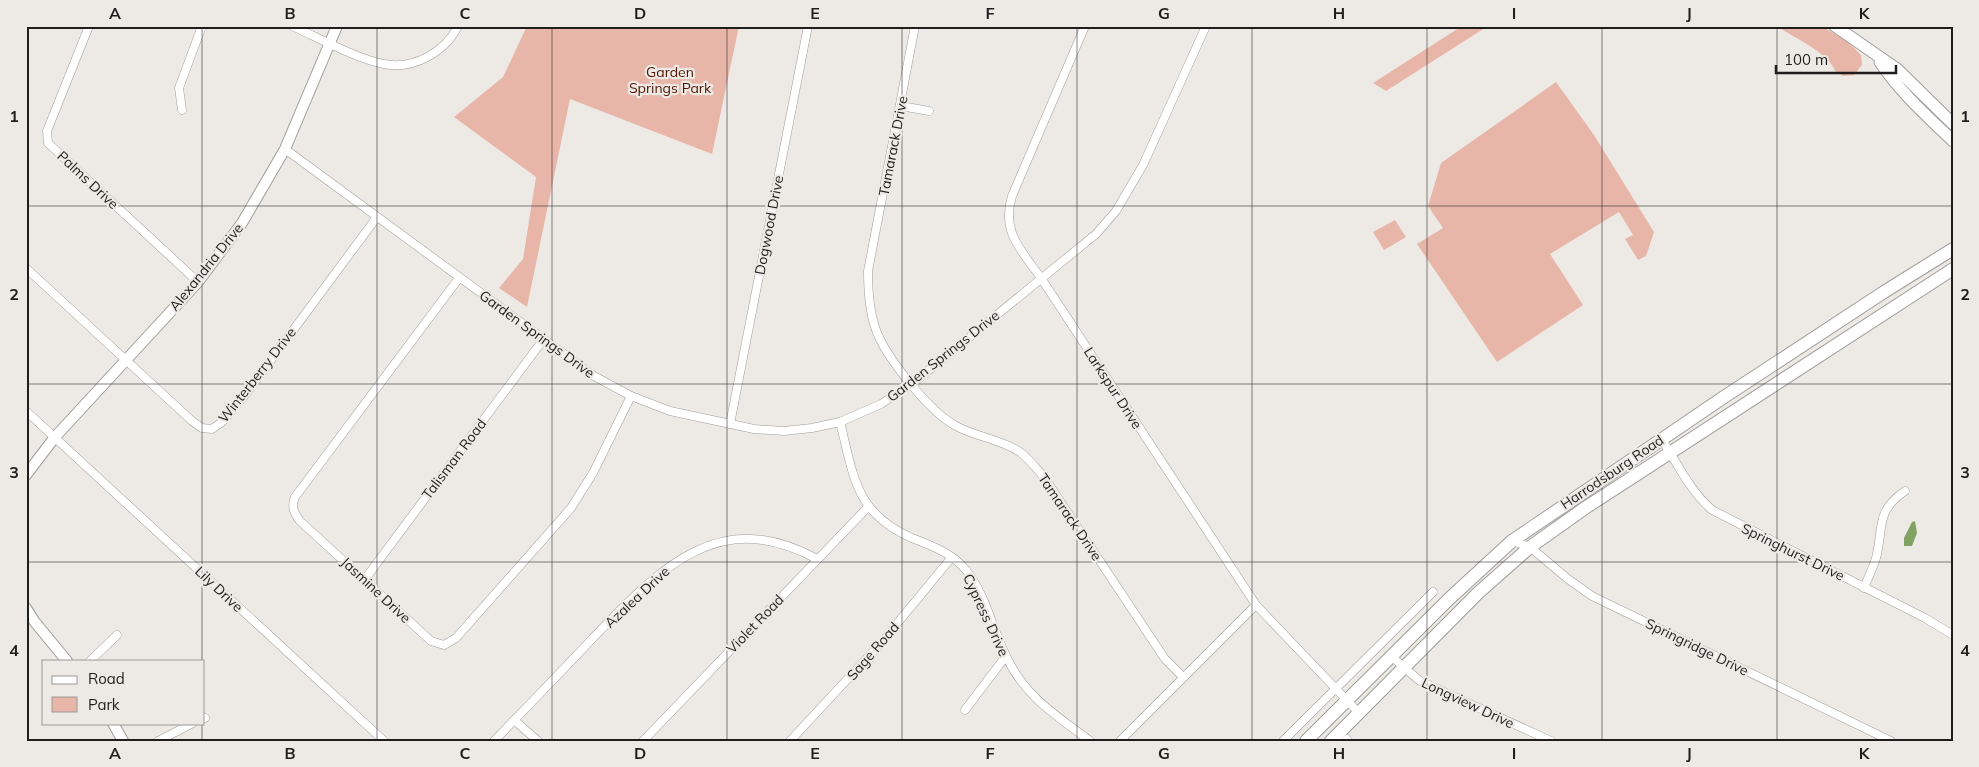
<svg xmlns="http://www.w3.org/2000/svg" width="1979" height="767" font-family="Mulish,sans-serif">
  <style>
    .green { fill: #e8b6a8 }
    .water { fill: #80a263 }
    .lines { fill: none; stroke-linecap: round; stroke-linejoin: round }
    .minor-casing { stroke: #9f9d99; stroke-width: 9 }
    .tertiary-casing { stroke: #9f9d99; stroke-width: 12 }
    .secondary-casing { stroke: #9f9d99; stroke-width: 13 }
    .primary-casing { stroke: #9f9d99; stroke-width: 14 }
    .minor { stroke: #fff; stroke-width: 8 }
    .tertiary { stroke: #fff; stroke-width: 10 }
    .secondary { stroke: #fff; stroke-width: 11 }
    .primary { stroke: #fff; stroke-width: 12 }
    .grid { fill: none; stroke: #1f1e1d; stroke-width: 1; stroke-opacity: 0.55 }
    .labels { text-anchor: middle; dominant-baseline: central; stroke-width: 4.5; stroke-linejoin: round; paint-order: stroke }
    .park-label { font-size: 14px; fill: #531200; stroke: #edeae6 }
    .street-label { font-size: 14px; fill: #1f1e1d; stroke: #edeae6 }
    .neatline { fill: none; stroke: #1f1e1d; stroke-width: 2 }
    .grid-label { font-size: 16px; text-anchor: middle; font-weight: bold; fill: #1f1e1d }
  </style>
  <rect width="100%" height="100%" fill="#edeae6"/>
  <g class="green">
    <path d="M527 26H739L712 154 570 99 527 307 499 288 523 259 536 177 454 117 503 77Z"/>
    <path d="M1462 26H1488L1386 91 1373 83Z"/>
    <path d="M1776 26H1822L1848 42 1861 55 1862 65 1854 75 1843 76 1835 71C1829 53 1793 37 1776 26Z"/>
    <path d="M1556 82 1594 135 1654 232 1646 256 1638 260 1625 239 1633 235 1619 212 1550 254 1583 305 1497 362 1417 244 1443 228 1428 206 1441 163Z"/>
    <path d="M1395 220 1406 237 1384 250 1373 232Z"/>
  </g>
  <path class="water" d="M1915 521 1917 533 1912 546H1904V538L1912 522Z"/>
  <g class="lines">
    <defs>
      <g id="minor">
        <path d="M89 26 47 131 48 143 198 282"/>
        <path d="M292 26C319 38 357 59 384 64 414 70 445 52 458 26"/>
        <path d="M915 26 868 271C868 290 869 309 875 327 884 356 930 412 956 426 976 437 1001 439 1020 452 1029 459 1036 468 1044 477L1165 659 1183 677"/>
        <path d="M1085 26 1012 196C1001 232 1021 250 1041 278L1256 605 1359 713"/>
        <path d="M901 106 929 111"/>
        <path d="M182 110 179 88 202 26"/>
        <path d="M285 149 594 376 631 396 670 411 754 429 784 431 812 428 840 422 881 404 912 384 1096 234 1116 211 1143 165 1206 26"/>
        <path d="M26 268 192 421 202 428 212 429 222 422 245 395 377 217"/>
        <path d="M459 278 295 497C291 507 294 513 300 521L431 641 444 645 456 638 571 508 593 473 631 396"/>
        <path d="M26 411 384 741"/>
        <path d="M840 422C854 477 855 513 912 538 932 546 952 553 966 570 986 595 992 628 1006 656 1025 697 1056 715 1090 741"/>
        <path d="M730 424 808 26"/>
        <path d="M1661 438C1677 463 1690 491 1712 510L1925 618 1953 635"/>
        <path d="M1512 541 1530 547 1568 579 1592 596 1891 741"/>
        <path d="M365 579 543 340"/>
        <path d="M1864 588C1868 577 1875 565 1877 554 1883 525 1877 510 1905 491"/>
        <path d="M1391 656 1420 681 1551 741"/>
        <path d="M90 661 117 635"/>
        <path d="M965 710 1006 656"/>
        <path d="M204 718H205"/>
        <path d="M514 720 538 741"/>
        <path d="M158 741 193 723"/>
        <path d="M494 741C527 707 560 673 592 639 657 572 717 504 817 559"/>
        <path d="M643 741 868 507"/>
        <path d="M790 741 881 643 952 557"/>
        <path d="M1120 741 1256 605"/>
        <path d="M1283 741 1433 592"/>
        <path d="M1345 741 1347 739"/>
      </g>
      <g id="tertiary">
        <path d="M26 475 55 437 198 282 242 223 285 149 337 26"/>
        <path d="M26 608 34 621 67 661"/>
        <path d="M113 723 123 741"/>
      </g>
      <g id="secondary">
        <path d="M1835 26 1897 69 1953 124"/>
        <path d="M1880 62C1900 92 1927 116 1953 141"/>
      </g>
      <g id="primary">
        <path d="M1306 741 1450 598 1512 541 1724 397 1884 292 1953 249"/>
        <path d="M1331 741 1478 593 1530 547 1585 508 1953 269"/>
      </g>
    </defs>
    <use href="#minor" class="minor-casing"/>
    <use href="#tertiary" class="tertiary-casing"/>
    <use href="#secondary" class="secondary-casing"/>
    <use href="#primary" class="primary-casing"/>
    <use href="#minor" class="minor"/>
    <use href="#tertiary" class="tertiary"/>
    <use href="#secondary" class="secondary"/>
    <use href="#primary" class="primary"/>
  </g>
  <path class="grid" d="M202 26V661M377 26V741M552 26V741M727 26V741M902 26V741M1077 26V741M1252 26V741M1427 26V741M1602 26V741M1777 26V741M26 206H1953M26 384H1953M26 562H1953M202 723V741"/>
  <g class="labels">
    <g class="park-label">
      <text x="670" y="72">Garden<tspan x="670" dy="16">Springs Park</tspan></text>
    </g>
    <g class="street-label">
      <text transform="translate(893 146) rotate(-79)">Tamarack Drive</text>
      <text transform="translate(88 180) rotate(43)">Palms Drive</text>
      <text transform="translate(769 225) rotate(-79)">Dogwood Drive</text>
      <text transform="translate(206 267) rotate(-51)">Alexandria Drive</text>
      <text transform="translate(537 334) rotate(36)">Garden Springs Drive</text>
      <text transform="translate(943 356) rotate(-38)">Garden Springs Drive</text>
      <text transform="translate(257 375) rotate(-52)">Winterberry Drive</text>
      <text transform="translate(1113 388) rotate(57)">Larkspur Drive</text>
      <text transform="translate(454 459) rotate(-53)">Talisman Road</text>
      <text transform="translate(1612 472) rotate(-34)">Harrodsburg Road</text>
      <text transform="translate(1070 517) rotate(56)">Tamarack Drive</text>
      <text transform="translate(1793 552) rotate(26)">Springhurst Drive</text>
      <text transform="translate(219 589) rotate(43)">Lily Drive</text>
      <text transform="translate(376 590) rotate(43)">Jasmine Drive</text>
      <text transform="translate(637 597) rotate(-43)">Azalea Drive</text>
      <text transform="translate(986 615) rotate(65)">Cypress Drive</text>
      <text transform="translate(755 624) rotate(-46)">Violet Road</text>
      <text transform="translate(1697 647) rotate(26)">Springridge Drive</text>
      <text transform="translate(873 651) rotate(-49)">Sage Road</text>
      <text transform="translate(1468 703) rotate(25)">Longview Drive</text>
    </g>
  </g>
  <rect width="1979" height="767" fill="none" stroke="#edeae6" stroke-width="55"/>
  <rect x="42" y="660" width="162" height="65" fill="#edeae6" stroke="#9b9896"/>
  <rect x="52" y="676" width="25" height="8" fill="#ffffff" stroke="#9b9896"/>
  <text x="88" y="684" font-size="15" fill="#1f1e1d">Road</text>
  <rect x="52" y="697" width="25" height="15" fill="#e8b6a8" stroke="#9b9896"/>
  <text x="88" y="710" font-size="15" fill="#1f1e1d">Park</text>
  <path d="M1776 65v8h120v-8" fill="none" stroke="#1f1e1d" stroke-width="2.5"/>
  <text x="1784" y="65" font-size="15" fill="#1f1e1d" stroke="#edeae6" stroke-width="4" paint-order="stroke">100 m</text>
  <rect x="28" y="28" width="1924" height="712" class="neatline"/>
  <g class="grid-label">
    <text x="115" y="19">A</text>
    <text x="290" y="19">B</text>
    <text x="465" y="19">C</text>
    <text x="640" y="19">D</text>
    <text x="815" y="19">E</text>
    <text x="990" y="19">F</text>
    <text x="1164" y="19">G</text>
    <text x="1339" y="19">H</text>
    <text x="1514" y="19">I</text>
    <text x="1689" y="19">J</text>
    <text x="1864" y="19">K</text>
    <text x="14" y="122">1</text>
    <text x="1965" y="122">1</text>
    <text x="14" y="300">2</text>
    <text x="1965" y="300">2</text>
    <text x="14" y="478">3</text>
    <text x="1965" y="478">3</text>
    <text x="14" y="656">4</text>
    <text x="1965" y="656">4</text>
    <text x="115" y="759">A</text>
    <text x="290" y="759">B</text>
    <text x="465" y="759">C</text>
    <text x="640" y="759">D</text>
    <text x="815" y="759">E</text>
    <text x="990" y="759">F</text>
    <text x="1164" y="759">G</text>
    <text x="1339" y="759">H</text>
    <text x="1514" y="759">I</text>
    <text x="1689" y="759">J</text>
    <text x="1864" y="759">K</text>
  </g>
</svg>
